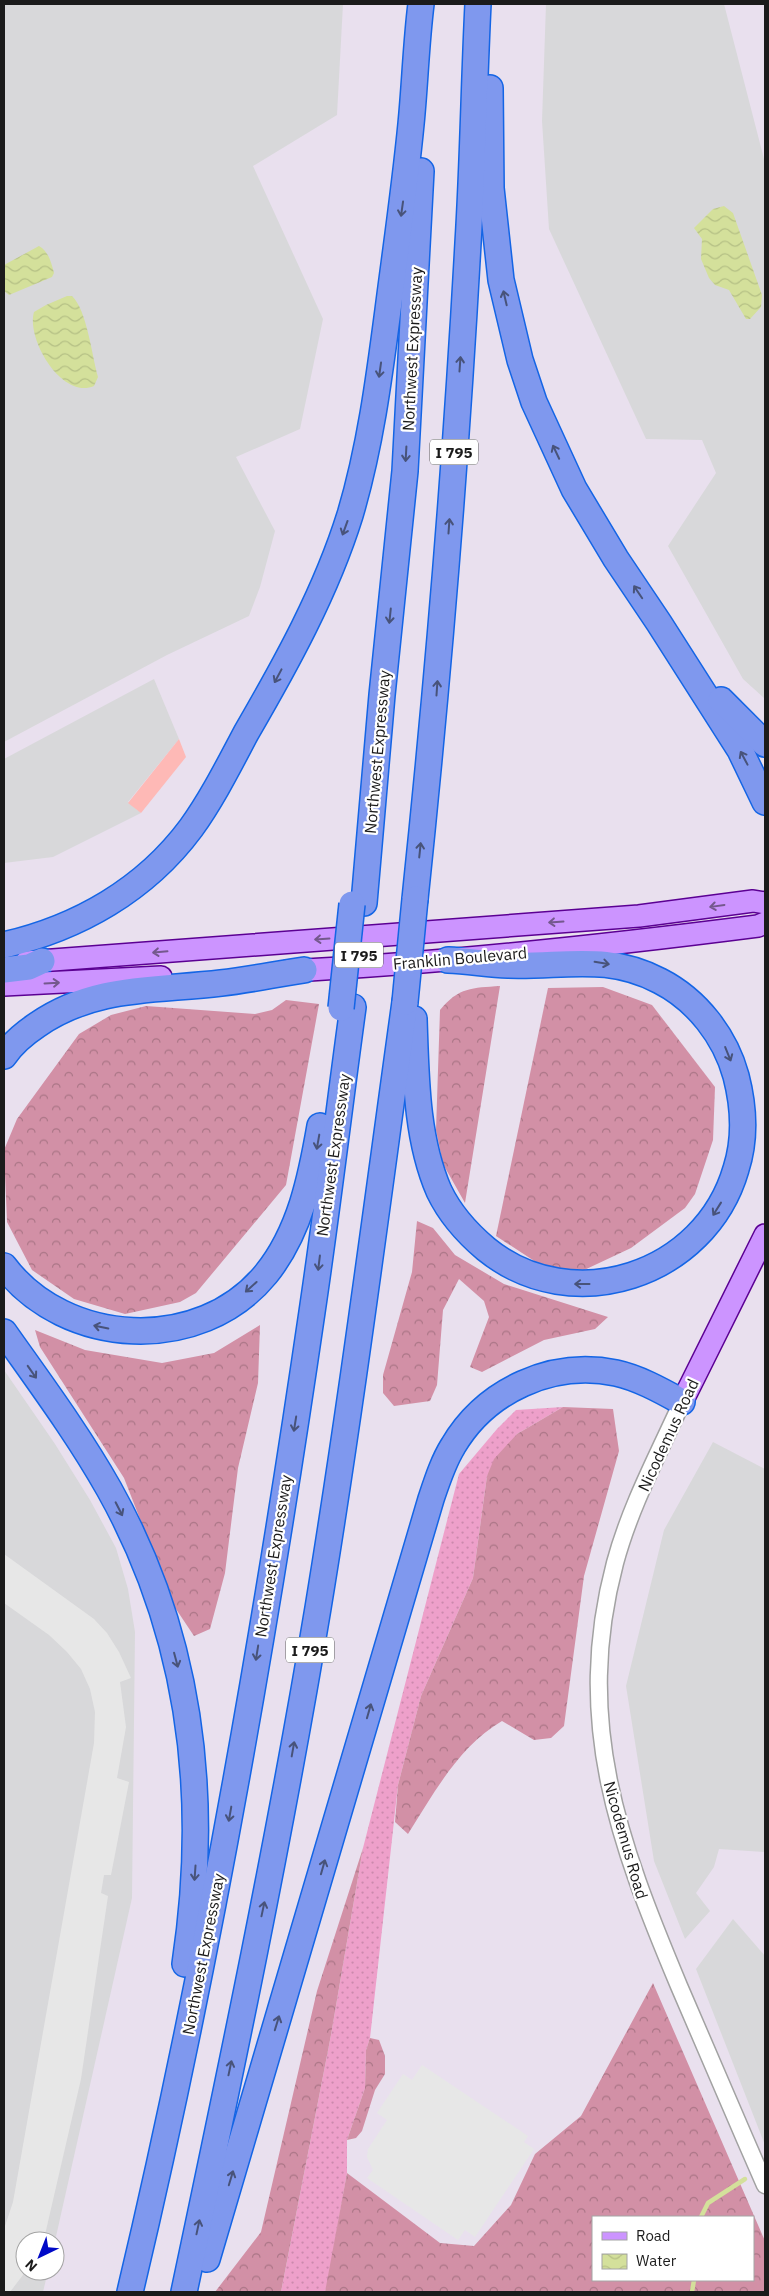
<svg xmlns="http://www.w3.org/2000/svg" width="769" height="2296" font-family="'IBM Plex Sans',sans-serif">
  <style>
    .residential { fill: #d8d8da }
    .grass { fill: url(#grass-dots) }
    .forest { fill: url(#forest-crowns); fill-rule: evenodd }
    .park { fill: #feb9b6 }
    .parking { fill: #e7e7e7 }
    .water { fill: url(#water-waves) }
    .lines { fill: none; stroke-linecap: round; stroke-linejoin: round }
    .stream { stroke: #d4e09b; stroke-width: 4.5 }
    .minor-casing { stroke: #a2a2a2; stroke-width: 19 }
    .major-casing { stroke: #5b0093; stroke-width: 24 }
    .highway-casing { stroke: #1465e5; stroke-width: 28 }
    .minor { stroke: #fff; stroke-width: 16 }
    .major { stroke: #cc94ff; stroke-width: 21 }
    .highway { stroke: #7f98ee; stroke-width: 25 }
    .highway-bridge-casing { stroke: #1465e5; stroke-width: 28; stroke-linecap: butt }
    .highway-bridge { stroke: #7f98ee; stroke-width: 25 }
    .oneway { stroke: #48537a }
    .oneway2 { stroke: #74588d }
    .labels { text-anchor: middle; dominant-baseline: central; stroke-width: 4.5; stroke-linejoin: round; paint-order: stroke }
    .shield { fill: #fff; stroke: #5f5f5f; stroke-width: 1 }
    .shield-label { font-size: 15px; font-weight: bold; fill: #1b1b1b }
    .street-label { font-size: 16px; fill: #1b1b1b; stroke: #fff }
  </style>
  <defs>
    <pattern id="grass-dots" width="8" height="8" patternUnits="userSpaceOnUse" patternTransform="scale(1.25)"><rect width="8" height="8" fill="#eea0ca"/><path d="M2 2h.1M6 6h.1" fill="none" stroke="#cc89ad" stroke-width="1.8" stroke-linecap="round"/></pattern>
    <pattern id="forest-crowns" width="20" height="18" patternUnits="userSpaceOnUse" patternTransform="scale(1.25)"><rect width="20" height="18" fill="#d290a6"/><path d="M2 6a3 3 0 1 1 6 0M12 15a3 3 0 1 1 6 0" fill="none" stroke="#aa7586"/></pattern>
    <pattern id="water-waves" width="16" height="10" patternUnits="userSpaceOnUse" patternTransform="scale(1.25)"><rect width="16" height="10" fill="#d4e09b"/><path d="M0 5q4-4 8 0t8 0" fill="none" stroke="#b5c085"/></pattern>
  </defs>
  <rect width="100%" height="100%" fill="#e9e0ee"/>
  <g class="residential">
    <path d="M4 4H343L337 115 253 166 323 319 300 429 236 457 275 531 260 587 249 616 167 655 4 742Z"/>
    <path d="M546 4H724L765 163V699L743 679 668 546 716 473 702 440 646 439 549 229 542 121Z"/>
    <path d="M154 679 179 739 128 802 141 813 53 857 4 863V759Z"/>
    <path d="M4 1370 55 1444 90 1500 116 1548 128 1589 135 1632 132 1898 55 2241H25V2271H48L43 2292H4Z"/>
    <path d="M713 1442 765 1469V1852L719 1849 714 1867 696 1893 710 1911 685 1939 654 1861 626 1686 664 1530Z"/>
    <path d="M733 1919 765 1956V2145L696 1969Z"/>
  </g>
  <path class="grass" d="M563 1407 517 1434 487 1476 473 1578 421 1696 398 1785 370 2038 366 2050 365 2088 347 2140V2173L328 2281 325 2292H281L331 2035 363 1848 459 1474 497 1429 516 1410Z"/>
  <g class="forest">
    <path d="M500 986 465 1203 443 1164 436 1130 440 1010C459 987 472 988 500 986Z"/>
    <path d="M603 987 652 1005 715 1087 713 1140 695 1194 685 1208 631 1248 580 1272 545 1268 496 1236 548 988Z"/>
    <path d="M286 1000 319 1004 286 1185 196 1293 180 1302 125 1314 74 1299 32 1270 7 1222 4 1150 17 1119 79 1034 111 1015 146 1006 255 1014 272 1010Z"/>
    <path d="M417 1221 433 1228 455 1255 504 1284 608 1317 595 1329 544 1340 482 1372 470 1367 489 1317 484 1301 459 1279 443 1310 437 1385 430 1401 394 1406 383 1393V1375L412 1272Z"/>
    <path d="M260 1325 258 1383 238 1468 225 1573 210 1629 194 1636 174 1606 124 1478 40 1347 35 1330 85 1350 162 1363 214 1353Z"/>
    <path d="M563 1407 613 1409 619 1451 584 1576 564 1726 551 1738 534 1740 502 1721C459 1746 434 1793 408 1834L395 1822 398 1785 421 1696 473 1578 487 1476 494 1459 517 1434Z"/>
    <path d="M363 1848 331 2035 281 2292H215L261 2232 317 1991Z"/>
    <path d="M653 1983 765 2241V2292H325L347 2173 440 2243 474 2246 511 2205 535 2154 581 2116ZM593 2217H753V2280H593Z"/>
    <path d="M370 2038 379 2040 385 2056V2074L375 2090 362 2131 356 2138 347 2140 365 2088 366 2050Z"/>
  </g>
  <path class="park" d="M179 739 186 757 141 813 128 803Z"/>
  <g class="parking">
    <path d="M4 1554 94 1619 107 1633 119 1652 131 1678 120 1682 126 1727 117 1778 129 1782 111 1875H104L101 1893 108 1896 81 2079 44 2239 43 2241H25L26 2271 10 2292H4V2229L13 2202 94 1743 95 1712 90 1689 81 1669 67 1652 49 1635 4 1603Z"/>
    <path d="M422 2065 528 2136 524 2142 534 2149 475 2237 465 2230 458 2240 367 2178 373 2170 367 2157 368 2149 387 2120 377 2113 403 2074 412 2080Z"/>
  </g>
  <g class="water">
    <path d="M724 206 733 213 762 295 761 307 750 319H746L729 290 715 285 709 278 701 259 702 239 694 228 713 209Z"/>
    <path d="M39 246C49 252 51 262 54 273L52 277 9 295 4 291V265Z"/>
    <path d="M67 296H72C87 310 92 356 98 377L94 386C62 400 26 339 34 312L46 305Z"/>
  </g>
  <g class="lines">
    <g class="stream">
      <path d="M701 2217 708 2203 745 2179"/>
      <path d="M692 2292 694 2280"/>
    </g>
    <defs>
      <path id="minor" d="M682 1402C658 1455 630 1507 615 1563 573 1721 619 1843 679 1986 708 2053 736 2119 765 2185"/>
      <g id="major">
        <path d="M26 962 639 916 753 901 765 903"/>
        <path d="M288 971C445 963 602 946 758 926L765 923"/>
        <path d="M4 985 161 977"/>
        <path d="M682 1402 765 1235"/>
      </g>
      <g id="highway">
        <path d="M490 88 491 188 501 280 520 360 534 402 574 489 616 559 659 623 740 750 765 802"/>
        <path d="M721 700 765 744"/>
        <path d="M415 899C438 680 456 462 468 243 473 163 474 83 478 4"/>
        <path d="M364 903 382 695 405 471 421 171"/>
        <path d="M4 945C78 928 145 890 191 828 212 799 229 765 246 733 286 664 326 592 350 515 370 448 379 379 388 310 396 248 405 186 411 124 415 84 416 44 421 4"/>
        <path d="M4 970 29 967 42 961"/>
        <path d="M414 1019C416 1076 416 1138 439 1191 450 1214 467 1233 486 1249 572 1319 705 1276 736 1169 746 1138 744 1107 736 1076 725 1036 697 1000 660 981 607 953 564 967 508 965 488 964 468 961 448 960"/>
        <path d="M4 1056C12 1044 25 1033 37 1025 95 985 155 991 221 983 249 980 276 974 304 970"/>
        <path d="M4 1266C65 1347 200 1355 266 1274 300 1232 311 1178 320 1126"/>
        <path d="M4 1332C40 1383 78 1434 109 1489 192 1637 210 1798 185 1964"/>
        <path d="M207 2259 431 1499C437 1481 443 1462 453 1446 486 1390 552 1360 616 1373 639 1378 662 1391 682 1402"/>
        <path d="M130 2292C207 1969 264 1641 312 1312 327 1211 339 1109 353 1007"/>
        <path d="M184 2292C232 2065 280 1837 318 1608 351 1407 377 1204 405 1002"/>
      </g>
    </defs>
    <use href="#minor" class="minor-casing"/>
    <use href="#major" class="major-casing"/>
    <use href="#highway" class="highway-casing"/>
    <use href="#minor" class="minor"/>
    <use href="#major" class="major"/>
    <use href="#highway" class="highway"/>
    <defs>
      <g id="highway-bridge">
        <path d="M405 1002 415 899"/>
        <path d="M341 1008 352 904"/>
      </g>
    </defs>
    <use href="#highway-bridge" class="highway-bridge-casing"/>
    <use href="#highway-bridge" class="highway-bridge"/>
  </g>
  <defs><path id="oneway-shaft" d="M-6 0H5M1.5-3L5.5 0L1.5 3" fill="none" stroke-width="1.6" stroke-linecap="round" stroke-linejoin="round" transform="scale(1.25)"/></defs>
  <g class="oneway">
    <use href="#oneway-shaft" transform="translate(402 209) rotate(98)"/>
    <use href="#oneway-shaft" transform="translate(505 298) rotate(-103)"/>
    <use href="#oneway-shaft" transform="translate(460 364) rotate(-86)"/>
    <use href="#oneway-shaft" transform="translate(380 370) rotate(98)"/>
    <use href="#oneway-shaft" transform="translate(556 452) rotate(-115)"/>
    <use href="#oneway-shaft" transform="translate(406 454) rotate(93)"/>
    <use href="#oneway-shaft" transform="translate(449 526) rotate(-86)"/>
    <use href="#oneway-shaft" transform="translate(345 528) rotate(110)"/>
    <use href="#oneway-shaft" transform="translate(638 592) rotate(-124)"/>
    <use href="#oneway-shaft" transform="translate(390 616) rotate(96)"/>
    <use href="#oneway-shaft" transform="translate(278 676) rotate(118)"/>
    <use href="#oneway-shaft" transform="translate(437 688) rotate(-86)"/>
    <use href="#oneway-shaft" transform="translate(744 758) rotate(-118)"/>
    <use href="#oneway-shaft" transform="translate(420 850) rotate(-84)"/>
    <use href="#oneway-shaft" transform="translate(602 963) rotate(9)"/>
    <use href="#oneway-shaft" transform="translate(728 1054) rotate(68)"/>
    <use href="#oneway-shaft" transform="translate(318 1142) rotate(100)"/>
    <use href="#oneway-shaft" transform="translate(717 1209) rotate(122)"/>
    <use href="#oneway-shaft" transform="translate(319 1263) rotate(97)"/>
    <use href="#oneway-shaft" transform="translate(582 1284) rotate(180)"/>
    <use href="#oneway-shaft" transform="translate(251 1287) rotate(138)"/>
    <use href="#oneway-shaft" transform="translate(101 1327) rotate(-168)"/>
    <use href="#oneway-shaft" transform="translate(32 1372) rotate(55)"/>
    <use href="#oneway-shaft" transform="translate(295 1424) rotate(99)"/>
    <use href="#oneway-shaft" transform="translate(119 1509) rotate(63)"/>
    <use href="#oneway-shaft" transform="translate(257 1653) rotate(99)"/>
    <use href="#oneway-shaft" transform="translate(176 1660) rotate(75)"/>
    <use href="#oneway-shaft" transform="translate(369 1711) rotate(-74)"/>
    <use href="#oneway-shaft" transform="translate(293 1749) rotate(-80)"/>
    <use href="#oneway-shaft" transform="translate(230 1814) rotate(100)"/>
    <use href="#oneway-shaft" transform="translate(323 1867) rotate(-74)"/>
    <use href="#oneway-shaft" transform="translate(195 1873) rotate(94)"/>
    <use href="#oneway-shaft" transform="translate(263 1909) rotate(-78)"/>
    <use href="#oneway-shaft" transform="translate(277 2023) rotate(-73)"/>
    <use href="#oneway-shaft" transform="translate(230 2068) rotate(-78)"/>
    <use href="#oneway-shaft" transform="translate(231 2178) rotate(-73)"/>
    <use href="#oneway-shaft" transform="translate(198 2227) rotate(-78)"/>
  </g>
  <g class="oneway2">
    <use href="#oneway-shaft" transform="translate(717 906) rotate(172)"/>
    <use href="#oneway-shaft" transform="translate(556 922) rotate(176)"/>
    <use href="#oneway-shaft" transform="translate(322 939) rotate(176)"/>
    <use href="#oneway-shaft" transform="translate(160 952) rotate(175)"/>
    <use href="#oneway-shaft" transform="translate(52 983) rotate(-3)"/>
  </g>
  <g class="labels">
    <g class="shield">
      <rect x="430" y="439.5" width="48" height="25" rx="4"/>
      <rect x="335" y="942.5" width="48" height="25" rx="4"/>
      <rect x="286" y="1637.5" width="48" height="25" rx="4"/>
    </g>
    <g class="shield-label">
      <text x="454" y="452">I 795</text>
      <text x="359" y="955">I 795</text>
      <text x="310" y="1650">I 795</text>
    </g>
    <g class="street-label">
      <text transform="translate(412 349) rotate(-87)">Northwest Expressway</text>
      <text transform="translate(377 752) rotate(-85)">Northwest Expressway</text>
      <text transform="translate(460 958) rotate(-5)">Franklin Boulevard</text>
      <text transform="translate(333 1155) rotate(-82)">Northwest Expressway</text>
      <text transform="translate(668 1435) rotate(-65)">Nicodemus Road</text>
      <text transform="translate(273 1556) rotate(-81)">Northwest Expressway</text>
      <text transform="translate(626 1840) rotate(74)">Nicodemus Road</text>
      <text transform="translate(203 1954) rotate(-79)">Northwest Expressway</text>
    </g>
  </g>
  <rect width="769" height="2296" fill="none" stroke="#1b1b1b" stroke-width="10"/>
  <rect x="592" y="2216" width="162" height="65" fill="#ffffff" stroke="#a4a4a4"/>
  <rect x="602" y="2232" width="25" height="8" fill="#cc94ff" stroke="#a4a4a4"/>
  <text x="636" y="2241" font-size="15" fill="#1b1b1b">Road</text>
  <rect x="602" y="2254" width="25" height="15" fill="url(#water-waves)" stroke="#a4a4a4"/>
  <text x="636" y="2266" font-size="15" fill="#1b1b1b">Water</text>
  <g transform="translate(40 2256) rotate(223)"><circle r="24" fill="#ffffff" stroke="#a4a4a4"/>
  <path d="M0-4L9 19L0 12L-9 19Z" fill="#0009c7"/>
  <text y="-8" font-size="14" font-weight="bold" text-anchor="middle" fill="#1b1b1b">N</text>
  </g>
</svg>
